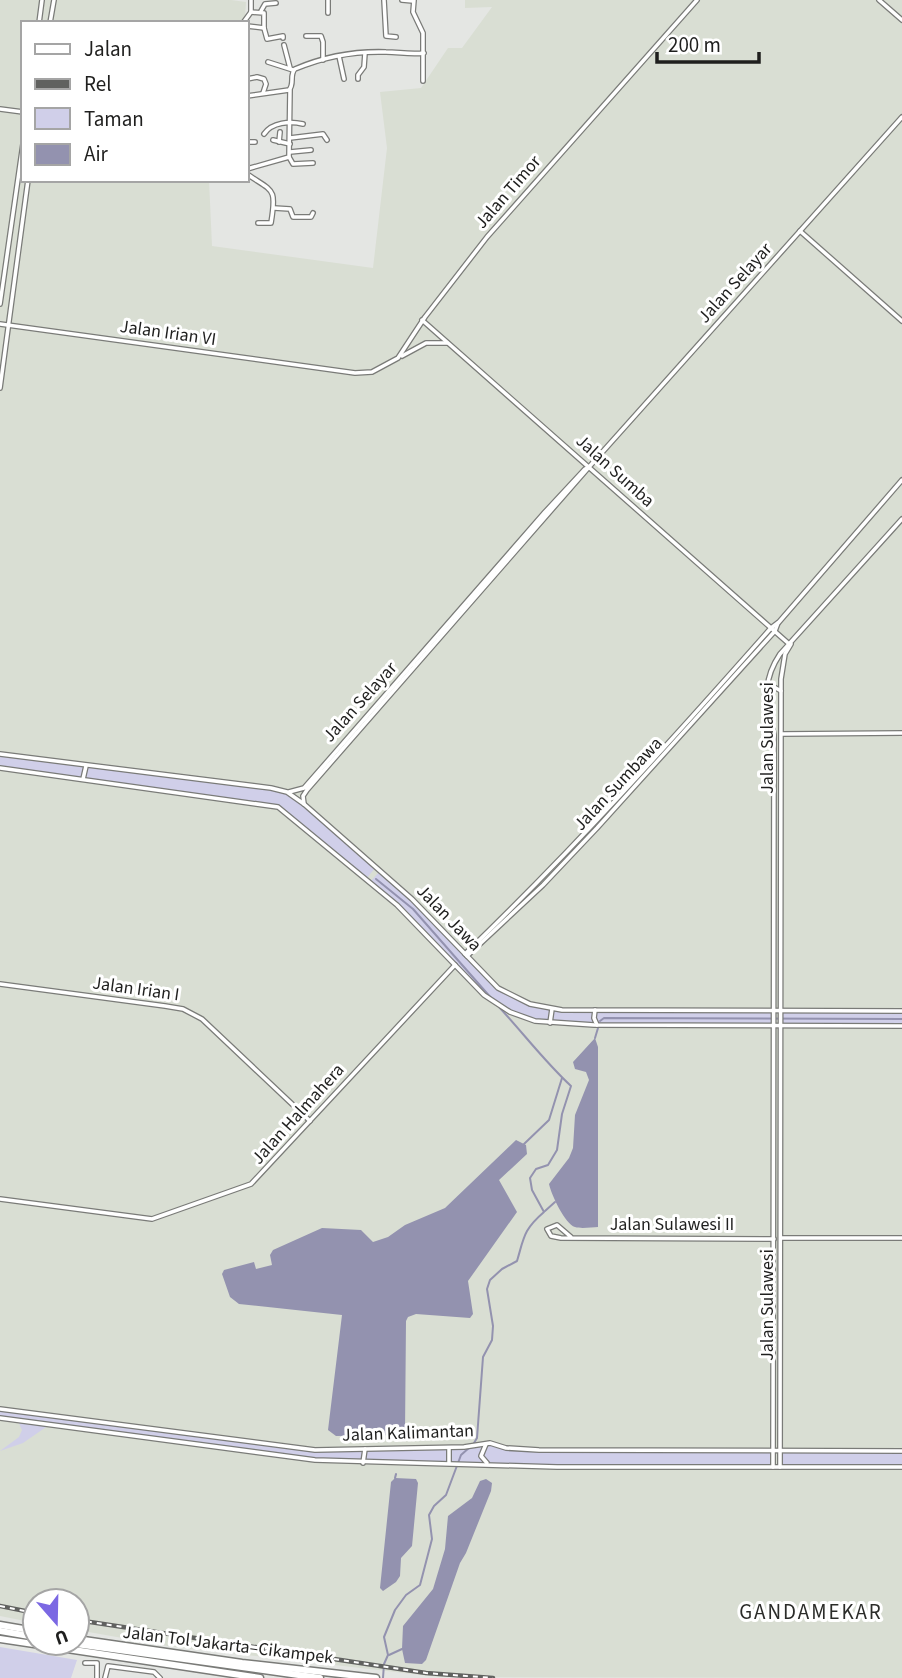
<svg xmlns="http://www.w3.org/2000/svg" width="902" height="1678" font-family="'Source Sans 3',sans-serif">
  <style>
    .built { fill: #d9ded3 }
    .green { fill: #d0cfe9 }
    .water { fill: #9392af }
    .lines { fill: none; stroke-linecap: round; stroke-linejoin: round }
    .stream { stroke: #9392af; stroke-width: 2 }
    .minor-casing { stroke: #7a7b78; stroke-width: 6 }
    .highway-casing { stroke: #7a7b78; stroke-width: 9 }
    .minor { stroke: #fff; stroke-width: 3.5 }
    .highway { stroke: #fff; stroke-width: 6 }
    .rail-casing { stroke: #60615f; stroke-width: 4.5 }
    .rail { stroke: #fff; stroke-width: 2; stroke-dasharray: 5; stroke-linecap: butt }
    .labels { text-anchor: middle; dominant-baseline: central; stroke-width: 6; stroke-linejoin: round; paint-order: stroke }
    .street-label { font-size: 18px; fill: #1f1f1e; stroke: #fff }
    .quarter-label { font-size: 21px; letter-spacing: 2px; fill: #2b2c29; stroke: #fff }
  </style>
  <rect width="100%" height="100%" fill="#e4e6e3"/>
  <path class="built" d="M0 0H231L246 2 245 17 241 23H23V180H209L212 246 373 268 387 148 380 92 421 88 448 48H462L492 7 465 8V0H902V1678L439 1677 168 1646 77 1630V1601H35V1623L0 1616Z"/>
  <g class="green">
    <path d="M0 754 279 789 292 795 376 867 366 879 285 811 267 804 0 767Z"/>
    <path d="M380 871 428 914 489 980 513 997 552 1009 774 1011V1026L550 1023 510 1012 484 995 397 905 370 882Z"/>
    <rect x="781" y="1011" width="121" height="15"/>
    <path d="M0 1409 315 1450 464 1447 490 1443 516 1449 773 1450V1467L507 1465 315 1460 49 1425 23 1443 0 1451 19 1437 22 1430 18 1421 0 1419Z"/>
    <path d="M780 1450 902 1451V1467H780Z"/>
    <path d="M0 1647 77 1660 71 1678H0Z"/>
  </g>
  <g class="water">
    <path d="M595 1038 598 1047V1227C592 1227 582 1229 575 1227 565 1224 551 1194 549 1184L569 1158 573 1148 575 1115 589 1080 586 1072 575 1069 573 1062Z"/>
    <path d="M516 1140 526 1145 527 1154 499 1180 517 1212 468 1281 473 1314 470 1318 416 1314 408 1317 406 1321 405 1432 403 1435 336 1436 328 1430 342 1315 239 1304 230 1297 222 1274 224 1270 254 1262 256 1269 272 1265 270 1255 273 1250 322 1228 361 1230 373 1242 388 1237 405 1225 445 1208Z"/>
    <path d="M395 1478 416 1479 418 1483 412 1546 401 1558 400 1576 396 1582 383 1591 380 1588 391 1482Z"/>
    <path d="M486 1479 492 1483 491 1491 466 1553 460 1563 426 1660 422 1664 405 1663 402 1649 403 1626 433 1589 445 1549 448 1516 472 1498 480 1481Z"/>
  </g>
  <g class="lines">
    <g class="stream">
      <path d="M376 879 413 909 492 999"/>
      <path d="M600 1021 604 1018 902 1019"/>
      <path d="M595 1038 598 1028"/>
      <path d="M524 1144 549 1120 562 1078"/>
      <path d="M545 1211 555 1202"/>
      <path d="M474 1443 477 1438 483 1357 492 1340 493 1326 487 1289 490 1280 502 1269 517 1261C524 1238 523 1230 544 1212L532 1190 530 1178 536 1169 548 1165 557 1150 562 1114 571 1086C545 1062 524 1034 499 1007"/>
      <path d="M395 1478 396 1474"/>
      <path d="M389 1655 402 1649"/>
      <path d="M383 1678 384 1664 388 1655 384 1637 395 1610 406 1595 420 1585 432 1539 429 1515 434 1506 446 1495 461 1455 470 1447"/>
    </g>
    <defs>
      <g id="minor">
        <path d="M384 0 386 36 396 37"/>
        <path d="M402 0 413 1"/>
        <path d="M414 0 413 12 423 33V81"/>
        <path d="M879 0 902 20"/>
        <path d="M261 11 265 4 276 3"/>
        <path d="M251 12 264 13V28L267 39 283 36V38"/>
        <path d="M328 13V0"/>
        <path d="M39 23 42 0"/>
        <path d="M50 23 54 0"/>
        <path d="M243 23 251 12V0"/>
        <path d="M247 26 264 28"/>
        <path d="M306 36H321L323 42V60"/>
        <path d="M284 45 290 68"/>
        <path d="M339 56 344 79"/>
        <path d="M268 62 293 70"/>
        <path d="M247 79 257 77 264 79 266 84 263 93"/>
        <path d="M358 79V75L364 67 365 53"/>
        <path d="M247 96 289 90C295 84 289 75 295 69 323 57 356 51 386 52 399 52 410 55 424 53"/>
        <path d="M0 109 23 112"/>
        <path d="M264 134C272 122 290 121 303 124"/>
        <path d="M290 138 323 134 327 140"/>
        <path d="M273 140 290 144"/>
        <path d="M247 142H255"/>
        <path d="M279 142 280 132"/>
        <path d="M290 152 311 150"/>
        <path d="M289 157 293 164 313 163"/>
        <path d="M247 169 289 157 290 90"/>
        <path d="M247 174C273 192 277 187 271 223H258"/>
        <path d="M274 208 290 209 293 217H311L313 213"/>
        <path d="M800 231 902 321"/>
        <path d="M0 304 23 144"/>
        <path d="M422 320 788 643"/>
        <path d="M0 324 355 373 372 372 398 358 425 317 487 237 697 0"/>
        <path d="M402 356 426 343H447"/>
        <path d="M0 388 28 180"/>
        <path d="M589 467 902 117"/>
        <path d="M768 691 774 687 781 691"/>
        <path d="M782 734 902 733"/>
        <path d="M0 754 271 788 287 792 304 804 412 899 498 988 530 1004 562 1010 902 1011"/>
        <path d="M0 768 278 807 397 905 484 995 510 1012 535 1021 594 1025 902 1026"/>
        <path d="M83 779 86 766"/>
        <path d="M289 792 304 788 545 512 585 469 589 467 307 790 303 796 304 804"/>
        <path d="M465 954C573 850 672 740 771 628L779 622 902 480"/>
        <path d="M467 956 543 885 597 828 775 631 778 623"/>
        <path d="M0 984 165 1006 183 1009 202 1019 310 1121"/>
        <path d="M595 1010 594 1018 597 1025"/>
        <path d="M550 1023 552 1009"/>
        <path d="M0 1199 152 1219 251 1184 455 965"/>
        <path d="M571 1237 557 1225 547 1229 551 1236 561 1238 774 1239"/>
        <path d="M782 1238H902"/>
        <path d="M0 1409 315 1450 464 1447 490 1443 506 1448 539 1450 902 1451"/>
        <path d="M0 1418 315 1460 557 1467H902"/>
        <path d="M486 1444 481 1456 487 1463"/>
        <path d="M363 1463 365 1449"/>
        <path d="M449 1463V1448"/>
        <path d="M773 1467 774 735C768 702 760 684 780 654L902 519"/>
        <path d="M780 1467 781 679 785 654 791 644"/>
        <path d="M85 1663H97V1678"/>
        <path d="M105 1678 108 1666 154 1672 160 1678"/>
      </g>
      <g id="highway">
        <path d="M0 1625 35 1631"/>
        <path d="M0 1631 35 1637"/>
        <path d="M0 1639 260 1678"/>
        <path d="M77 1639 242 1663 376 1678"/>
        <path d="M52 1643 72 1646"/>
        <path d="M69 1643 320 1678"/>
      </g>
    </defs>
    <use href="#minor" class="minor-casing"/>
    <use href="#highway" class="highway-casing"/>
    <use href="#minor" class="minor"/>
    <use href="#highway" class="highway"/>
    <defs>
      <g id="rail">
        <path d="M0 1606 35 1613"/>
        <path d="M77 1620 426 1673 493 1678"/>
      </g>
    </defs>
    <use href="#rail" class="rail-casing"/>
    <use href="#rail" class="rail"/>
  </g>
  <g class="labels">
    <g class="street-label">
      <text transform="translate(508 192) rotate(-49)">Jalan Timor</text>
      <text transform="translate(735 283) rotate(-48)">Jalan Selayar</text>
      <text transform="translate(168 333) rotate(8)">Jalan Irian VI</text>
      <text transform="translate(615 471) rotate(42)">Jalan Sumba</text>
      <text transform="translate(360 702) rotate(-48)">Jalan Selayar</text>
      <text transform="translate(767 738) rotate(-90)">Jalan Sulawesi</text>
      <text transform="translate(618 784) rotate(-47)">Jalan Sumbawa</text>
      <text transform="translate(449 918) rotate(46)">Jalan Jawa</text>
      <text transform="translate(136 989) rotate(8)">Jalan Irian I</text>
      <text transform="translate(298 1114) rotate(-48)">Jalan Halmahera</text>
      <text x="672" y="1224">Jalan Sulawesi II</text>
      <text transform="translate(767 1305) rotate(-90)">Jalan Sulawesi</text>
      <text transform="translate(408 1433) rotate(-2)">Jalan Kalimantan</text>
      <text transform="translate(228 1645) rotate(7)">Jalan Tol Jakarta–Cikampek</text>
    </g>
    <g class="quarter-label">
      <text x="811" y="1612">GANDAMEKAR</text>
    </g>
  </g>
  <rect x="21" y="21" width="228" height="161" fill="#ffffff" stroke="#a5a5a5" stroke-width="2"/>
  <rect x="35" y="44" width="35" height="10" fill="#ffffff" stroke="#a5a5a5" stroke-width="2"/>
  <text x="84" y="56" font-size="21" fill="#1f1f1e">Jalan</text>
  <rect x="35" y="79" width="35" height="10" fill="#60615f" stroke="#a5a5a5" stroke-width="2"/>
  <text x="84" y="91" font-size="21" fill="#1f1f1e">Rel</text>
  <rect x="35" y="108" width="35" height="21" fill="#d0cfe9" stroke="#a5a5a5" stroke-width="2"/>
  <text x="84" y="126" font-size="21" fill="#1f1f1e">Taman</text>
  <rect x="35" y="144" width="35" height="21" fill="#9392af" stroke="#a5a5a5" stroke-width="2"/>
  <text x="84" y="161" font-size="21" fill="#1f1f1e">Air</text>
  <g transform="translate(56 1622) rotate(160)"><circle r="33" fill="#ffffff" stroke="#a5a5a5" stroke-width="2"/>
  <path d="M0-5L12 26L0 18L-12 26Z" fill="#7b68e3"/>
  <text y="-10" font-size="19" font-weight="bold" text-anchor="middle" fill="#1f1f1e">U</text>
  </g>
  <path d="M657 52v10h102v-10" fill="none" stroke="#1f1f1e" stroke-width="3.5"/>
  <text x="668" y="52" font-size="21" fill="#1f1f1e" stroke="#ffffff" stroke-width="5" paint-order="stroke">200 m</text>
</svg>
